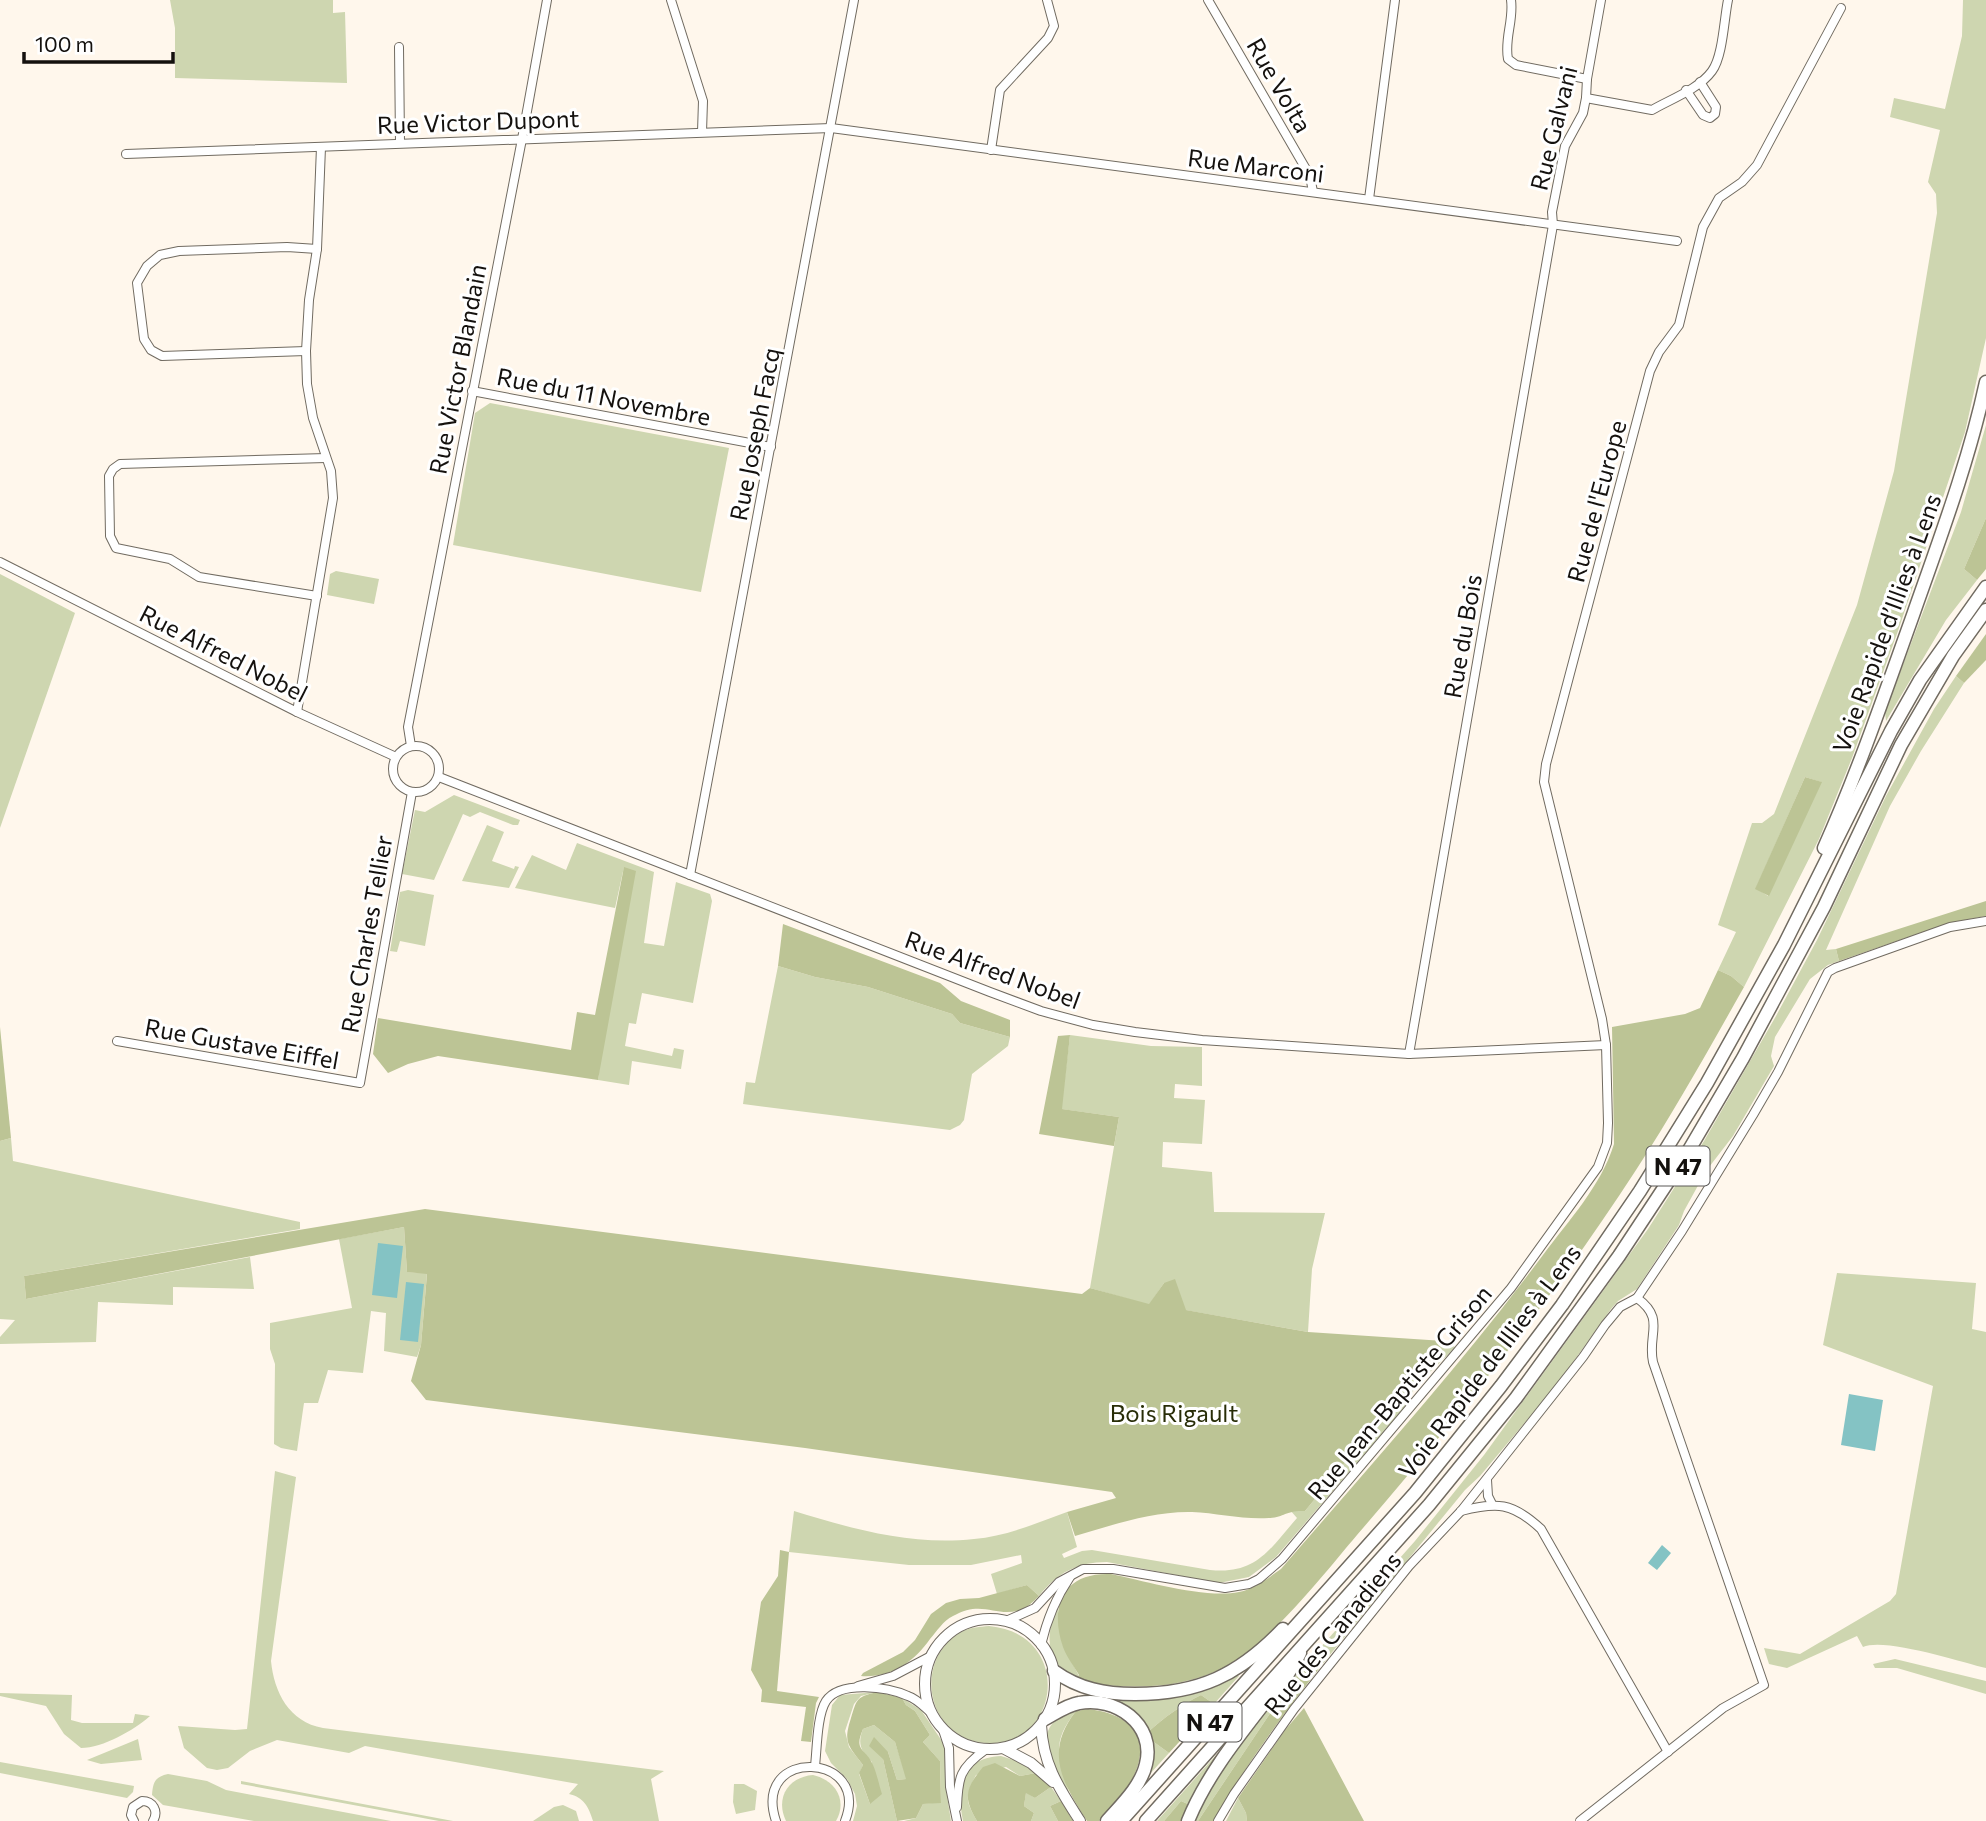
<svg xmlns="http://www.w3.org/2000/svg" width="1986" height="1821" font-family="Commissioner,sans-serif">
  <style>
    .green { fill: #ced6b0; fill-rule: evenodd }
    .forest { fill: #bcc495 }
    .water { fill: #84c3c4 }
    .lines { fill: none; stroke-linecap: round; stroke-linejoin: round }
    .minor-casing { stroke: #716b61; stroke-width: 10 }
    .tertiary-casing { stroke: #716b61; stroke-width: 12 }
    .trunk-casing { stroke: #716b61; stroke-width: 15 }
    .minor { stroke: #fff; stroke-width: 8 }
    .tertiary { stroke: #fff; stroke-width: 10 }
    .trunk { stroke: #fff; stroke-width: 12 }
    .labels { text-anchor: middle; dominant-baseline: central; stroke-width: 6; stroke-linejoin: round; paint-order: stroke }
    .shield { fill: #fff; stroke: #5a5856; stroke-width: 2 }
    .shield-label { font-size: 23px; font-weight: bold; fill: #14110e }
    .street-label { font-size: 24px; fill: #14110e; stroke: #fff }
    .park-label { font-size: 24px; fill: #282d07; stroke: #fff }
  </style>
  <rect width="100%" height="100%" fill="#fff7ec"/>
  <g class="green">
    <path d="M170 0H333V13L345 12 347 83 175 78V28Z"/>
    <path d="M1963 0H1986V338L1965 432 1898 631 1852 758 1819 839 1744 987 1731 976 1718 970 1736 932 1718 925 1752 823H1762L1774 814 1857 605 1894 471 1937 213 1936 194 1928 182 1940 130 1890 117 1894 98 1945 109 1962 36ZM1805 777 1821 782 1768 896 1756 888Z"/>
    <path d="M490 403 729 448 701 592 453 545 475 413Z"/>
    <path d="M1986 425V518L1964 569 1977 580 1946 620 1886 721 1885 712 1961 512Z"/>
    <path d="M336 571 379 579 374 604 327 595 330 574Z"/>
    <path d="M0 574 75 613 0 828Z"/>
    <path d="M1956 676 1964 683 1921 751 1890 806 1826 950 1836 949 1839 961 1828 965 1810 979 1775 1037 1771 1056 1774 1066 1733 1136 1706 1171 1684 1211 1679 1225 1637 1289 1618 1301 1611 1309 1559 1382 1480 1476 1465 1490 1329 1656 1320 1648 1415 1541 1484 1455 1648 1229 1704 1141 1776 1016 1817 940 1886 796 1934 709Z"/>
    <path d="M454 795 520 820 518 825H513L480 812 470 817 463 814 434 880 402 874 415 810 425 812Z"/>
    <path d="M487 825 504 832 492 861 514 869 515 866 519 867 509 888 462 881Z"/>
    <path d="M577 843 654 872 644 943 664 946 676 882 710 894 712 901 693 1003 642 993 636 1024 629 1023 625 1046 672 1056 674 1048 684 1050 681 1069 632 1061 629 1085 598 1080 624 867 615 908 515 888 532 855 566 870Z"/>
    <path d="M408 890 434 895 425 946 400 941 397 952 390 951 400 892Z"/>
    <path d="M778 966 815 977 868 987 952 1014 960 1023 1010 1037 1008 1046 972 1074 964 1120 960 1125 950 1130 743 1104 746 1082 755 1083Z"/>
    <path d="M1070 1035 1151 1046 1202 1047V1086L1175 1084 1174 1098 1205 1100 1202 1144 1163 1142 1162 1167 1212 1172 1214 1212 1325 1213 1312 1269 1308 1332 1185 1310 1164 1283 1149 1305 1090 1288 1119 1117 1061 1109Z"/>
    <path d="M11 1138 13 1161 300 1222V1229L24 1276 26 1299 250 1257 254 1289 173 1287V1305L98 1302 96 1342 0 1344V1337L15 1320 0 1319V1141Z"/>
    <path d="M404 1227 407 1272 427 1273 421 1345 417 1357 384 1351 386 1313 371 1311 363 1373 328 1370 318 1403H304L297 1451 281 1448 274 1444 275 1364 270 1349V1323L352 1308 339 1239Z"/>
    <path d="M1837 1273 1976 1283 1972 1329 1986 1332V1668C1961 1662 1884 1637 1863 1647L1857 1636 1787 1668 1769 1664 1764 1648 1800 1654 1890 1601 1896 1594 1933 1386 1823 1345Z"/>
    <path d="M1444 1341 1455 1347C1438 1367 1414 1382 1404 1408L1276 1557 1249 1577 1219 1583 1107 1562C1077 1562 1057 1573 1039 1596L1027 1585 997 1594 991 1574 1022 1563 1021 1555 971 1565H909L789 1552 794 1511C853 1529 912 1546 974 1539 1007 1536 1037 1523 1067 1512L1077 1547 1062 1554 1064 1558 1082 1551 1092 1550 1210 1570C1256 1575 1270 1549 1297 1518L1290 1510 1305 1511 1394 1403C1408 1377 1428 1364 1444 1341Z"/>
    <path d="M275 1471 296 1477 271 1661C274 1692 289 1722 323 1728L664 1771 651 1779 659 1821H593C589 1808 584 1797 569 1794L578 1784 365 1746 349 1753 277 1740 250 1751 228 1768 217 1770 207 1768 184 1748 178 1726 235 1730 247 1729Z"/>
    <path d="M1058 1602V1619L1063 1645 1079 1676 1077 1682C1044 1658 1045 1638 1058 1602Z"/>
    <path d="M989 1626C1074 1634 1061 1747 987 1743 926 1740 911 1659 963 1631 971 1627 980 1627 989 1626Z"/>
    <path d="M1895 1659 1986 1681V1694L1897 1668H1875L1873 1664Z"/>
    <path d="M1300 1671 1293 1686 1275 1706 1198 1821H1192L1215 1778 1259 1718Z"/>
    <path d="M1236 1674 1239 1676 1214 1704 1201 1695C1181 1705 1165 1717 1148 1732L1130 1708 1104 1696 1121 1698Z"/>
    <path d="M877 1692 861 1696 854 1704 845 1731 849 1747 863 1765 859 1774 870 1804 872 1762C861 1751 857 1744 863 1729L874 1725 895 1742 907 1779 897 1780 888 1752 883 1759 897 1821H853L857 1806 855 1794 847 1779 831 1763 825 1751 832 1705 840 1695Z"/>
    <path d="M0 1693 72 1695 71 1720 82 1723H133L135 1714 150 1716C134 1730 103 1748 81 1748L64 1734 46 1706 0 1696Z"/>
    <path d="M902 1698 921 1710 944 1744 947 1762 945 1783 951 1821H904L916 1818 923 1804 941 1802 940 1761 923 1742 930 1735 915 1711 906 1705Z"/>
    <path d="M1076 1711C1051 1743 1058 1756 1069 1792 1048 1763 1028 1723 1076 1711Z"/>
    <path d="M138 1739 142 1760 101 1764 87 1760Z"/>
    <path d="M1151 1740 1169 1753 1149 1775 1148 1774Z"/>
    <path d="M1226 1744 1190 1805 1181 1801 1164 1821H1157Z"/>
    <path d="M1001 1756 1017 1761 1036 1773 1020 1776 1006 1767 976 1775C965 1797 965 1800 977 1821H963C956 1787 961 1758 1001 1756Z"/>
    <path d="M0 1762 134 1786 133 1792 127 1798 0 1773Z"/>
    <path d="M168 1774 207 1781 226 1790 391 1821H254L163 1805 152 1795C153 1782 155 1777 168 1774Z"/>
    <path d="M813 1775C835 1780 848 1800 836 1821H786C775 1798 788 1777 813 1775Z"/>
    <path d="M241 1781 453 1821H439L241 1784Z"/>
    <path d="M734 1784H744L757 1791 755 1810 736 1814 733 1802Z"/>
    <path d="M1051 1787 1061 1801 1050 1806 1058 1821H1031L1034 1813 1024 1806 1026 1792 1035 1798Z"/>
    <path d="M1238 1798 1246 1813 1247 1821H1226Z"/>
    <path d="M563 1805 576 1811 579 1821H533L554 1807Z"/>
  </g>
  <g class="forest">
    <path d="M1986 518V569L1977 580 1964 569Z"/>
    <path d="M1986 634V660L1964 683 1956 676Z"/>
    <path d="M1805 777 1822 782 1769 896 1755 889Z"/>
    <path d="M624 867 636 871 598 1080 438 1056 408 1064 388 1073 373 1054 378 1018 571 1050 577 1012 595 1015Z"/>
    <path d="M1986 901V916L1949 923 1839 961 1836 949Z"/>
    <path d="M783 924 940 983 961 1001 1010 1020V1037L960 1023 952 1014 868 987 815 977 778 966Z"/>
    <path d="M1718 970 1731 976 1744 987C1709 1049 1675 1110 1636 1170 1553 1298 1457 1419 1357 1535 1324 1574 1270 1643 1227 1666 1179 1691 1129 1689 1077 1682L1079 1675C1074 1666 1067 1658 1063 1647 1049 1606 1063 1572 1111 1574 1145 1581 1205 1599 1239 1592 1255 1589 1268 1578 1281 1569 1370 1466 1462 1364 1543 1255 1569 1220 1601 1186 1614 1144L1612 1027 1685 1014 1700 1008Z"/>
    <path d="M0 1027 11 1138 0 1141Z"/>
    <path d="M1070 1035 1062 1109 1119 1117 1114 1146 1039 1134 1058 1036Z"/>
    <path d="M425 1209 1082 1294 1090 1288 1149 1304 1164 1283 1175 1279 1186 1310 1308 1332 1444 1341C1428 1364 1408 1377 1394 1403L1305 1511C1286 1510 1285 1517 1269 1518 1244 1520 1217 1513 1192 1512 1152 1511 1113 1525 1075 1536L1067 1512 1116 1498 1112 1492 805 1448 426 1400 411 1381 421 1345 427 1274 407 1272 404 1227 26 1299 24 1276Z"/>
    <path d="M780 1550 789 1552 777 1691 819 1697 816 1703 811 1742 801 1741 806 1707 761 1702 762 1690 751 1670 761 1602 778 1576Z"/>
    <path d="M1027 1585 1039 1596C1033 1602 1025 1610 1017 1611 994 1616 981 1600 953 1616 943 1621 937 1631 930 1639 914 1662 891 1678 861 1676L863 1673 903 1652 915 1640 931 1614 946 1603 960 1599 979 1598Z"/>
    <path d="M1320 1648 1329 1656C1287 1709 1247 1763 1213 1821H1198L1275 1706 1293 1686 1300 1671Z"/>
    <path d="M877 1692 902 1698 906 1705 915 1711 930 1735 923 1742 940 1761 941 1803 923 1804 916 1818 897 1821 883 1759 869 1746 874 1737 888 1752 897 1780 906 1779 895 1742 874 1725 863 1729C853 1752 866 1748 873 1765 877 1774 879 1785 882 1794L870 1804 859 1773 863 1765C848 1745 843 1743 851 1718 857 1699 856 1697 877 1692Z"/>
    <path d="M1201 1695 1214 1704 1169 1753 1151 1740 1148 1732C1165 1717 1181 1705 1201 1695Z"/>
    <path d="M1304 1708 1364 1821H1247L1246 1813 1238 1798 1285 1730Z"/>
    <path d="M1088 1709C1125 1713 1152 1733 1135 1773 1128 1791 1112 1807 1099 1821H1087C1062 1782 1044 1752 1076 1711Z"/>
    <path d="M995 1763 1020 1776 1036 1773 1051 1787 1035 1798 1026 1793 1024 1806 1034 1813 1031 1821H977C963 1797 965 1789 983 1767Z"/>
    <path d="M1061 1801 1073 1821H1058L1050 1806Z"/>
    <path d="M1181 1801 1190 1805 1184 1821H1164Z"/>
  </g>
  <g class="water">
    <path d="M378 1243 403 1246 397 1298 372 1295Z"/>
    <path d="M406 1282 424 1284 418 1342 400 1340Z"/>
    <path d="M1849 1394 1883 1400 1875 1451 1841 1445Z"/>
    <path d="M1662 1545 1671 1553 1657 1570 1648 1563Z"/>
  </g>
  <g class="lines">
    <defs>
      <g id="minor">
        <path d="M671 0 703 101 702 132"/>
        <path d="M1208 0 1310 176 1313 192"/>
        <path d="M1511 0C1514 20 1504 39 1508 59L1516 65 1587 79"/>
        <path d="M399 47 400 143"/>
        <path d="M1686 90 1703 115 1710 118 1715 114 1716 107 1700 82"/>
        <path d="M1586 98 1652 110C1671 99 1699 89 1712 71 1723 56 1724 19 1728 0"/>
        <path d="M991 150 1000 90 1048 38 1054 26 1047 0"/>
        <path d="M126 154 831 128 1677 241"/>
        <path d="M1369 199 1395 0"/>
        <path d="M306 351 162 356 151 350 144 339 137 283 147 266 160 255 179 251 287 247 317 249"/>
        <path d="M472 391 771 447"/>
        <path d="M0 562 297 712 396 757"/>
        <path d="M317 596 199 577 170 559 116 548 110 536 109 476 113 469 120 464 326 458"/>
        <path d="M297 712 333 498 331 471 313 418 307 384 306 351 309 300 317 249 321 147"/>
        <circle cx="416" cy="769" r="23"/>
        <path d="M411 746 408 727 522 139 547 0"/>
        <path d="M439 777 990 992 1041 1011 1093 1025 1135 1032 1202 1040 1409 1054 1606 1045"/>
        <path d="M690 875 854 0"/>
        <path d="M117 1041 360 1083 412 792"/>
        <path d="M1409 1054 1553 225 1552 212 1565 146 1583 113 1586 98 1587 79 1601 0"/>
        <path d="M1637 1298 1682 1231 1753 1115 1778 1072 1828 972 1835 968 1950 927 1986 921"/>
        <path d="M1487 1480 1488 1496 1492 1504"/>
        <path d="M1461 1511C1497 1502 1512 1502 1541 1529L1668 1752"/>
        <path d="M1006 1621 1035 1608 1059 1582 1083 1569H1113L1225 1588 1249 1584 1259 1579 1282 1559 1511 1288 1598 1167 1607 1143 1608 1123 1606 1045 1602 1019 1544 782 1546 764 1650 371 1659 352 1679 325 1703 227 1719 198 1742 182 1757 165 1841 8"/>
        <path d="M1041 1645C1047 1619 1055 1599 1070 1577"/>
        <path d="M858 1686 893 1676 931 1656"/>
        <path d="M943 1730 949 1748 950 1787 957 1821"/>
        <path d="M815 1766C817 1749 817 1715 826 1701 840 1680 888 1687 908 1696 917 1699 923 1706 930 1712"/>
        <path d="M957 1807C958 1777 960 1768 985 1750"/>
        <path d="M134 1821 131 1815 133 1807 142 1801C153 1801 159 1811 153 1821"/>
        <path d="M776 1821C751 1746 872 1752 845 1821"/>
        <path d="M1218 1821 1234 1794 1294 1709 1409 1566 1461 1511 1583 1357 1605 1325 1620 1307 1637 1298"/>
        <path d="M1580 1821 1723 1708 1764 1685 1653 1362C1647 1334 1666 1319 1637 1298"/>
      </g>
      <g id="tertiary">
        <circle cx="990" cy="1684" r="65"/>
        <path d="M1041 1725C1043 1765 1059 1788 1080 1821"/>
        <path d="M1003 1748 1031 1763 1053 1782"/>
      </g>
      <g id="trunk">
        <path d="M1824 848C1858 772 1885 693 1913 615 1940 538 1969 461 1986 382"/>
        <path d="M1054 1671C1079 1689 1105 1694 1135 1694 1199 1694 1239 1675 1283 1629"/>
        <path d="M1045 1719C1056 1713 1067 1705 1079 1703 1115 1696 1156 1724 1146 1764 1141 1786 1122 1804 1107 1821"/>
        <path d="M1121 1821 1415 1493 1501 1386 1562 1305 1640 1191 1707 1083 1784 945 1891 731 1920 680 1986 587"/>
        <path d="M1146 1821 1429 1505 1516 1398 1619 1256 1689 1150 1743 1058 1824 907 1901 745 1953 656 1986 610"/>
        <path d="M1188 1821C1205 1779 1234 1742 1262 1706 1275 1689 1291 1674 1300 1653"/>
      </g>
    </defs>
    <use href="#minor" class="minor-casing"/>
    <use href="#tertiary" class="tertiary-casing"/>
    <use href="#trunk" class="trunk-casing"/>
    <use href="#minor" class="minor"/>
    <use href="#tertiary" class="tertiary"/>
    <use href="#trunk" class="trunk"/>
  </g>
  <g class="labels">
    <g class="shield">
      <rect x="1646.5" y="1146.5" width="63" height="39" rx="5"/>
      <rect x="1178.5" y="1702.5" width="63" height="39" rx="5"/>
    </g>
    <g class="shield-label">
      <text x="1678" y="1166">N 47</text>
      <text x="1210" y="1722">N 47</text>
    </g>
    <g class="street-label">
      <text transform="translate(1280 85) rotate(60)">Rue Volta</text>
      <text transform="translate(478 121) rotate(-2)">Rue Victor Dupont</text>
      <text transform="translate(1553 128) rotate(-76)">Rue Galvani</text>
      <text transform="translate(1256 165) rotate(7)">Rue Marconi</text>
      <text transform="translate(457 369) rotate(-79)">Rue Victor Blandain</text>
      <text transform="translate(604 396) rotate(11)">Rue du 11 Novembre</text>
      <text transform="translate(754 434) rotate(-79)">Rue Joseph Facq</text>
      <text transform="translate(1596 501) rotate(-75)">Rue de l'Europe</text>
      <text transform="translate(1886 623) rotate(-70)">Voie Rapide d’Illies à Lens</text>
      <text transform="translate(1462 636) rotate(-80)">Rue du Bois</text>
      <text transform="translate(224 653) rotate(27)">Rue Alfred Nobel</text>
      <text transform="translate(366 934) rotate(-80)">Rue Charles Tellier</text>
      <text transform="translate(993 969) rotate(20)">Rue Alfred Nobel</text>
      <text transform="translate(242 1043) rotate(10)">Rue Gustave Eiffel</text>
      <text transform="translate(1489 1361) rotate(-53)">Voie Rapide de Illies à Lens</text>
      <text transform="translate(1399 1392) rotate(-50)">Rue Jean-Baptiste Grison</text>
      <text transform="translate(1332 1633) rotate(-51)">Rue des Canadiens</text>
    </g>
    <g class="park-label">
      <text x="1174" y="1412">Bois Rigault</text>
    </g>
  </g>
  <path d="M24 52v10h149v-10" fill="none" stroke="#14110e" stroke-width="3.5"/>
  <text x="35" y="52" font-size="21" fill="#14110e" stroke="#ffffff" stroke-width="5" paint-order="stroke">100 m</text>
</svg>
